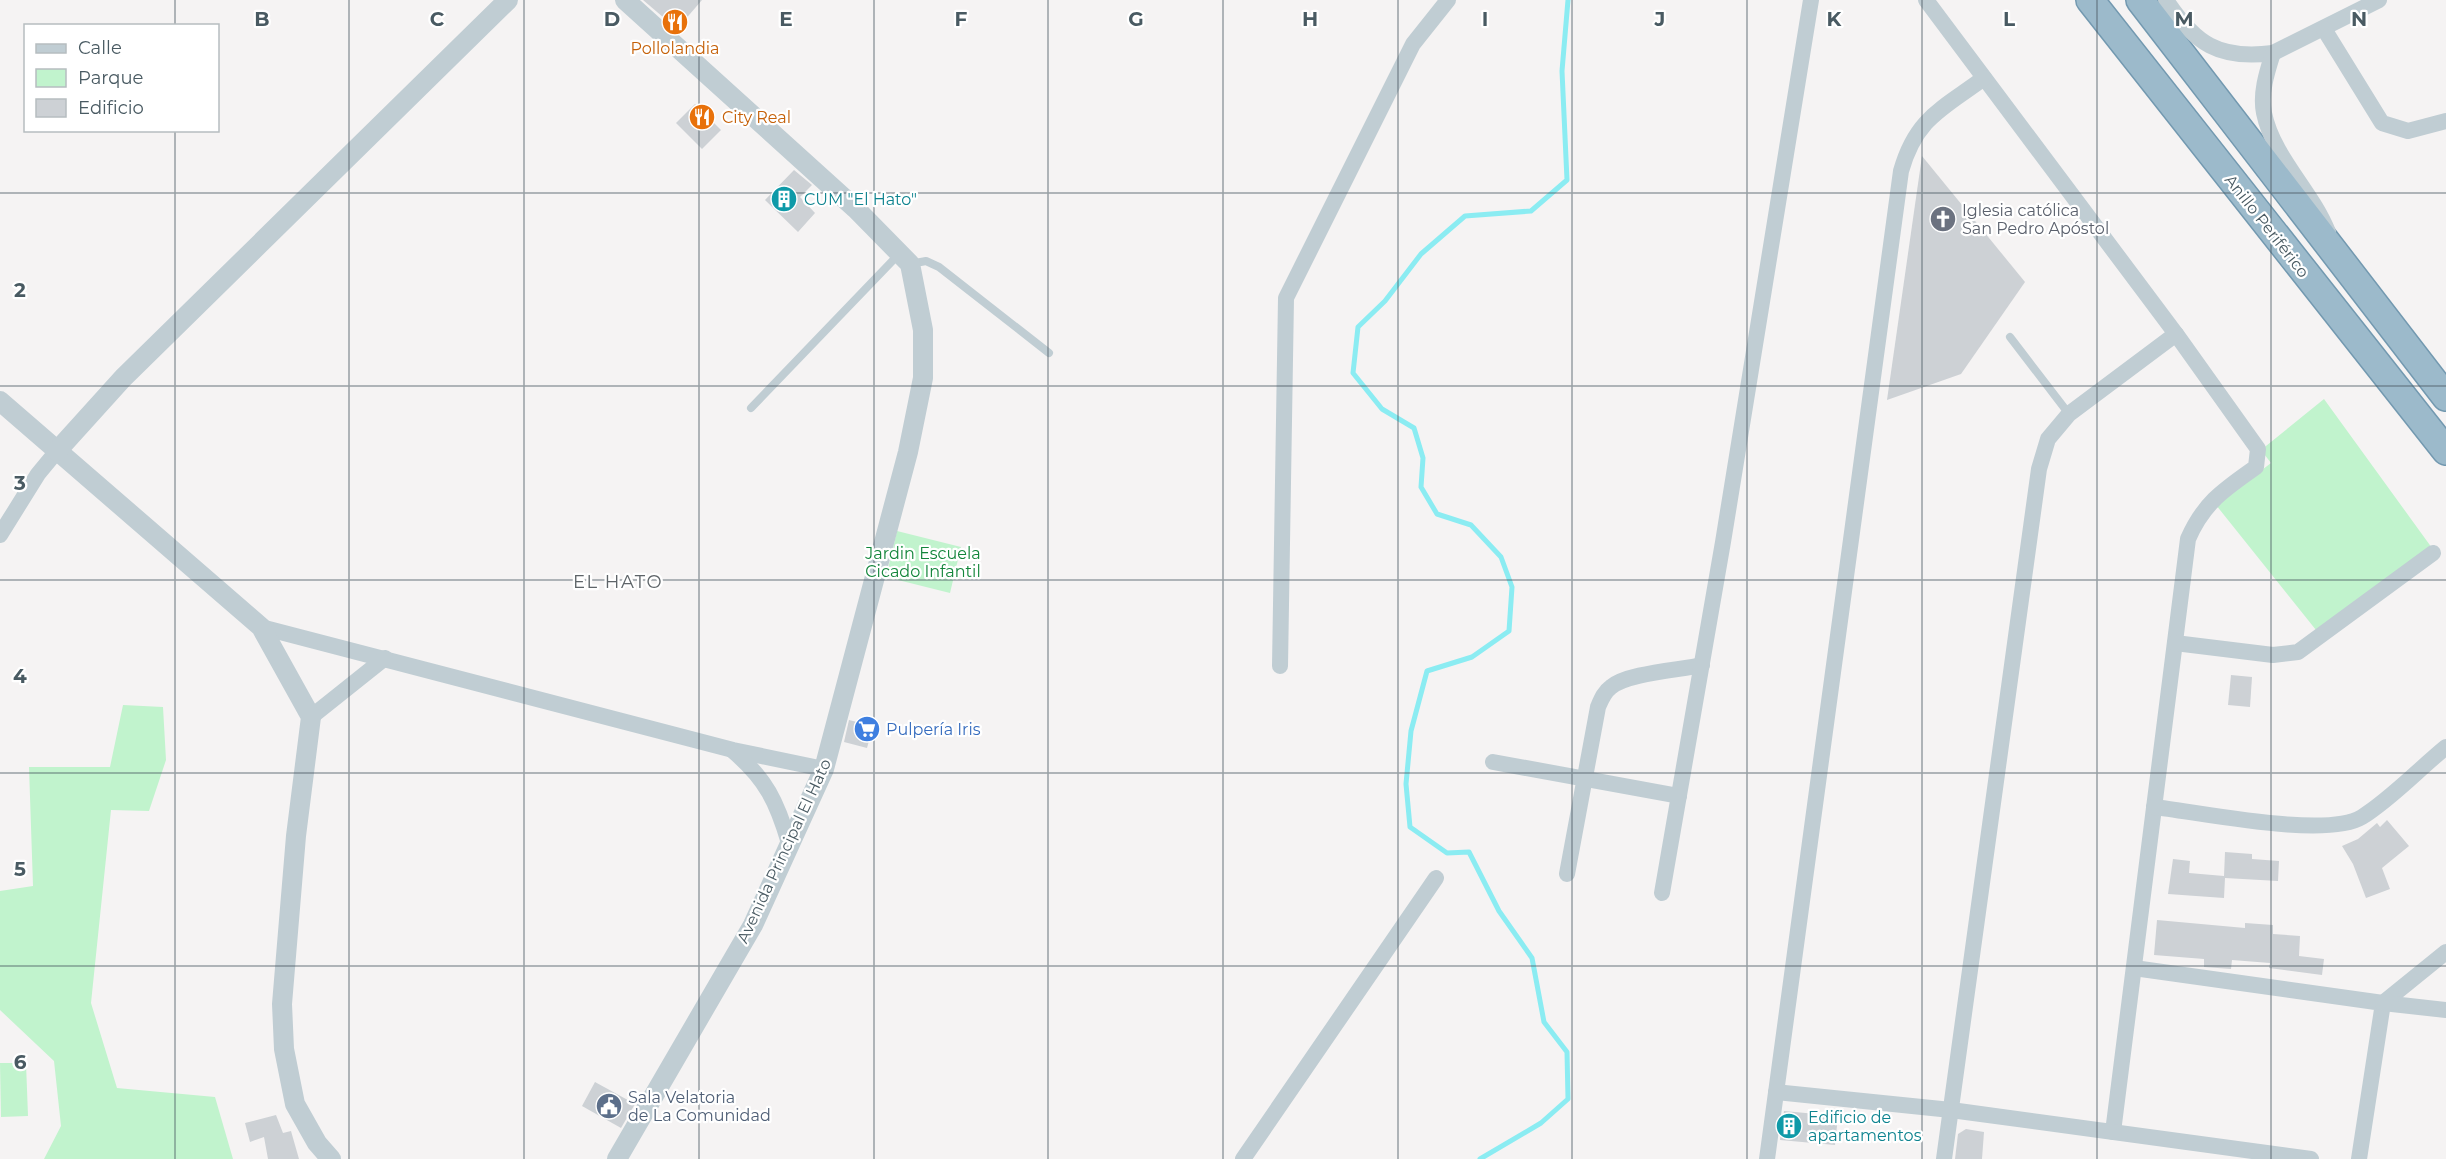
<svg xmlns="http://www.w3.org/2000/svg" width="2446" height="1159" font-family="Montserrat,sans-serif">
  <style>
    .green { fill: #c1f3cd }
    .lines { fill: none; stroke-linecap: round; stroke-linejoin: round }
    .stream { stroke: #8becf2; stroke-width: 5 }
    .building { fill: #cdd1d5 }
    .trunk-casing { stroke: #7399b0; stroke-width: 30 }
    .service { stroke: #c0cdd3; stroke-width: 8 }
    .minor { stroke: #c0cdd3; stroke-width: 16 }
    .tertiary { stroke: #c0cdd3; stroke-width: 20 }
    .trunk { stroke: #9cbacb; stroke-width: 27 }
    .grid { fill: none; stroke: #495a62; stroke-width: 1.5; stroke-opacity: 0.55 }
    .labels { text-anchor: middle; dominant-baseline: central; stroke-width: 4.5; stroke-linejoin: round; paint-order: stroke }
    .food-label { font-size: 16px; fill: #c56008; stroke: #fff }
    .culture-label { font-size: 16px; fill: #0d838f; stroke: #fff; text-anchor: start }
    .worship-label { font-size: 16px; fill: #5b616d; stroke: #fff; text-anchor: start }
    .street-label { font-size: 16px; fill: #495a62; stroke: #fff }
    .park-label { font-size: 16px; fill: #12853a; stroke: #fff }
    .shop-label { font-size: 16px; fill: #366cbe; stroke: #fff; text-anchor: start }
    .service-label { font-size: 16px; fill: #4e5e75; stroke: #fff; text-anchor: start }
    .neighbourhood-label { font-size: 18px; letter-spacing: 1.5px; fill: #5e6468; stroke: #fff }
    .grid-label { font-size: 20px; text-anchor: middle; font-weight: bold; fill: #495a62; stroke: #fff; stroke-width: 4.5; stroke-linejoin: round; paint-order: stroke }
  </style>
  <rect width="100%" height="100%" fill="#f5f3f3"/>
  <g class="green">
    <path d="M2324 399 2432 548 2316 630 2216 505 2271 463 2261 450Z"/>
    <path d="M897 531 961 547 950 593 886 577Z"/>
    <path d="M123 705 163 707 166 760 149 811 111 810 91 1003 117 1088 215 1097 233 1159H44L61 1126 54 1061 0 1010V891L33 886 29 767H110Z"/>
    <path d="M0 1063H26L28 1116 1 1117Z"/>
  </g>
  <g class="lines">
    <path class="stream" d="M1480 1159 1541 1123 1568 1099 1567 1052 1544 1022 1532 958 1499 911 1469 852 1447 853 1410 827 1406 784 1411 731 1427 671 1472 657 1509 631 1512 587 1501 557 1471 525 1437 514 1421 487 1423 458 1414 428 1382 409 1353 373 1358 327 1385 301 1421 254 1465 216 1531 211 1567 180 1562 71 1568 0"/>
  </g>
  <g class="building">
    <path d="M643 0H702L677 29Z"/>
    <path d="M695 104 721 130 702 149 676 123Z"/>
    <path d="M1922 156 2025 282 1961 374 1887 400Z"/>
    <path d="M794 170 812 185 800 197 815 213 798 232 765 200Z"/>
    <path d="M2231 675 2252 677 2250 707 2228 705Z"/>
    <path d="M849 720 873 726 867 748 844 742Z"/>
    <path d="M2387 820 2409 846 2382 868 2390 889 2366 898 2353 864 2342 846 2358 839 2377 823 2380 827Z"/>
    <path d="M2225 852 2252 854V859L2279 861 2278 881 2225 878 2224 898 2168 894 2173 859 2190 861 2189 873 2224 876Z"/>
    <path d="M2157 920 2245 928V923L2273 925V934L2300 936 2299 956 2324 959 2322 975 2269 968 2270 963 2232 960 2231 969 2204 967V959L2154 955Z"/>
    <path d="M595 1082 635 1104 621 1128 582 1106Z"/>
    <path d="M1784 1111 1838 1116 1835 1145 1780 1140Z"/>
    <path d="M276 1115 283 1133 291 1131 299 1159H268L264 1137 250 1142 245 1123Z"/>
    <path d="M1966 1129 1984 1132 1982 1159H1955L1958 1134Z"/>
  </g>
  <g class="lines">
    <defs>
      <g id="trunk">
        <path d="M2090 0 2446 451"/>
        <path d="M2140 0 2446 397"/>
      </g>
    </defs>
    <use href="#trunk" class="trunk-casing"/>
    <g class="service">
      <path d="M910 264 926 261 939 267 1049 353"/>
      <path d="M2010 337 2069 414"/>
      <path d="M751 408 900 253"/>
    </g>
    <g class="minor">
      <path d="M1926 0 2176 334 2258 449 2256 467C2225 489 2204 502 2188 539L2113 1132"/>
      <path d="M2166 0C2195 44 2219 60 2273 53L2379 0"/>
      <path d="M2324 29 2382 123 2408 131 2446 121"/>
      <path d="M2273 53C2267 72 2260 93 2264 113 2273 157 2312 191 2328 232"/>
      <path d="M0 535 38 474 57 451"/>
      <path d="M261 627 733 750 824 769"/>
      <path d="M2175 643 2273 655 2298 652 2433 553"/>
      <path d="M1280 666 1286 298 1413 44 1448 0"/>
      <path d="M311 717 385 658"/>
      <path d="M733 751C766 779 777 802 789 843"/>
      <path d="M1493 762 1679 796"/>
      <path d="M2154 807C2199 812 2326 839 2362 817 2391 799 2419 769 2446 747"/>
      <path d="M1567 874 1598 707C1601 700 1604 692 1611 687 1627 673 1680 670 1702 665"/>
      <path d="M1662 893 1723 542 1811 0"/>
      <path d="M2134 968 2383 1003 2359 1159"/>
      <path d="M2383 1003 2446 952"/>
      <path d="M2383 1003 2446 1010"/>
      <path d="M1776 1092 1951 1110 2311 1159"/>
      <path d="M1243 1159 1436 878"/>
      <path d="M1767 1159 1901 171C1916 118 1942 109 1984 78"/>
      <path d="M1944 1159 2039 469 2048 439 2069 414 2176 334"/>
    </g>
    <g class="tertiary">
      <path d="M0 401 261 627 311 717 296 836 282 1004 284 1049 295 1104 317 1143 331 1159"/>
      <path d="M57 451 123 378 508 0"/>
      <path d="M617 1159 753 925 824 769 908 452 923 378V330L910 264 856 209 625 0"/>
    </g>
    <use href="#trunk" class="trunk"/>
  </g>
  <path class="grid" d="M175 0V26M349 0V1159M524 0V1159M699 0V1159M874 0V1159M1048 0V1159M1223 0V1159M1398 0V1159M1572 0V1159M1747 0V1159M1922 0V1159M2097 0V1159M2271 0V1159M175 130V1159M0 193H2446M0 386H2446M0 580H2446M0 773H2446M0 966H2446"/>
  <defs>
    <symbol id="restaurant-disc" viewBox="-11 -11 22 22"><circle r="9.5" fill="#e8710a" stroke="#fff"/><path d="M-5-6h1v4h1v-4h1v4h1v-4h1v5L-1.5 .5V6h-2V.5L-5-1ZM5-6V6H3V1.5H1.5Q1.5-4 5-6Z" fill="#fff"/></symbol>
    <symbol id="building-disc" viewBox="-11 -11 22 22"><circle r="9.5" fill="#0f9aa8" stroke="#fff"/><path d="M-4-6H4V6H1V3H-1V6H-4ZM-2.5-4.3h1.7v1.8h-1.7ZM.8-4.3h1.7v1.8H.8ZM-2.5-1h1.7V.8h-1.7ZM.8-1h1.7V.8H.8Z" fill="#fff"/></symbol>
    <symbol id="church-disc" viewBox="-11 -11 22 22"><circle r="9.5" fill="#6b7280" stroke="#fff"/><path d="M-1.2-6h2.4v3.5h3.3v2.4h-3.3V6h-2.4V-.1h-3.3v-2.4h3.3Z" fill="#fff"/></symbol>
    <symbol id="supermarket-disc" viewBox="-11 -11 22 22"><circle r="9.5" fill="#3f7fe0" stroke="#fff"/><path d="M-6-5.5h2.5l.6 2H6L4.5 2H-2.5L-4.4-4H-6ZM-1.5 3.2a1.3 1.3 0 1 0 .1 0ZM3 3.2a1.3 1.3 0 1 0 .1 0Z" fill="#fff"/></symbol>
    <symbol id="civic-disc" viewBox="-11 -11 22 22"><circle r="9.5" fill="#5c6f8a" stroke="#fff"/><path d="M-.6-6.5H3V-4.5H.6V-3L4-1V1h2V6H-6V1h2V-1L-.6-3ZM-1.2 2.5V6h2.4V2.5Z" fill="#fff"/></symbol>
  </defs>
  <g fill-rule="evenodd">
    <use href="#restaurant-disc" x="660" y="7" width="30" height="30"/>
    <use href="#restaurant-disc" x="687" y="102" width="30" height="30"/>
    <use href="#building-disc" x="769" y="184" width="30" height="30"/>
    <use href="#church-disc" x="1928" y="204" width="30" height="30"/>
    <use href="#supermarket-disc" x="852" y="714" width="30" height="30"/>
    <use href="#civic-disc" x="594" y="1091" width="30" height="30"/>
    <use href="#building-disc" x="1774" y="1111" width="30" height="30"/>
  </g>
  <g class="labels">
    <g class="food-label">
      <text x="675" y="48">Pollolandia</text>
      <text x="722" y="117" text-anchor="start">City Real</text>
    </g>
    <g class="culture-label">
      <text x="804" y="199">CUM "El Hato"</text>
      <text x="1808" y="1117">Edificio de<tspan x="1808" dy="18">apartamentos</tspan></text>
    </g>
    <g class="worship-label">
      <text x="1962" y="210">Iglesia católica<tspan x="1962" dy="18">San Pedro Apóstol</tspan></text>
    </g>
    <g class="street-label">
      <text transform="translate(2267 226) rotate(52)">Anillo Periférico</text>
      <text transform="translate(784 851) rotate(-65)">Avenida Principal El Hato</text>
    </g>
    <g class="park-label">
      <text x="923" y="553">Jardin Escuela<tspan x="923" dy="18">Cicado Infantil</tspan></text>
    </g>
    <g class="shop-label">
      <text x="886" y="729">Pulpería Iris</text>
    </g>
    <g class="service-label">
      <text x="628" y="1097">Sala Velatoria<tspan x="628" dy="18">de La Comunidad</tspan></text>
    </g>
    <g class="neighbourhood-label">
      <text x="618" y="582">EL HATO</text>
    </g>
  </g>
  <g class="grid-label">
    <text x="262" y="26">B</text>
    <text x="437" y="26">C</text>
    <text x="612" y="26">D</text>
    <text x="786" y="26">E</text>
    <text x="961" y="26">F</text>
    <text x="1136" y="26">G</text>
    <text x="1310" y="26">H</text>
    <text x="1485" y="26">I</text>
    <text x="1660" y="26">J</text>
    <text x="1834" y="26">K</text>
    <text x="2009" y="26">L</text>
    <text x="2184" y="26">M</text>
    <text x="2359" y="26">N</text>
    <text x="20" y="297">2</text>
    <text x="20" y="490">3</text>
    <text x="20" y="683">4</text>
    <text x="20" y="876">5</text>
    <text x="20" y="1069">6</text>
  </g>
  <rect x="24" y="24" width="195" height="108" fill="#ffffff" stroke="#b6bdc0" stroke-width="1.5"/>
  <rect x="36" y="44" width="30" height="9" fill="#c0cdd3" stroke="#b6bdc0" stroke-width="1.5"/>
  <text x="78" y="54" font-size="18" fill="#495a62">Calle</text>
  <rect x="36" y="69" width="30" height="18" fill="#c1f3cd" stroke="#b6bdc0" stroke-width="1.5"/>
  <text x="78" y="84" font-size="18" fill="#495a62">Parque</text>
  <rect x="36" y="99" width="30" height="18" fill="#cdd1d5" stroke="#b6bdc0" stroke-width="1.5"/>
  <text x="78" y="114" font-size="18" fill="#495a62">Edificio</text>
</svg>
